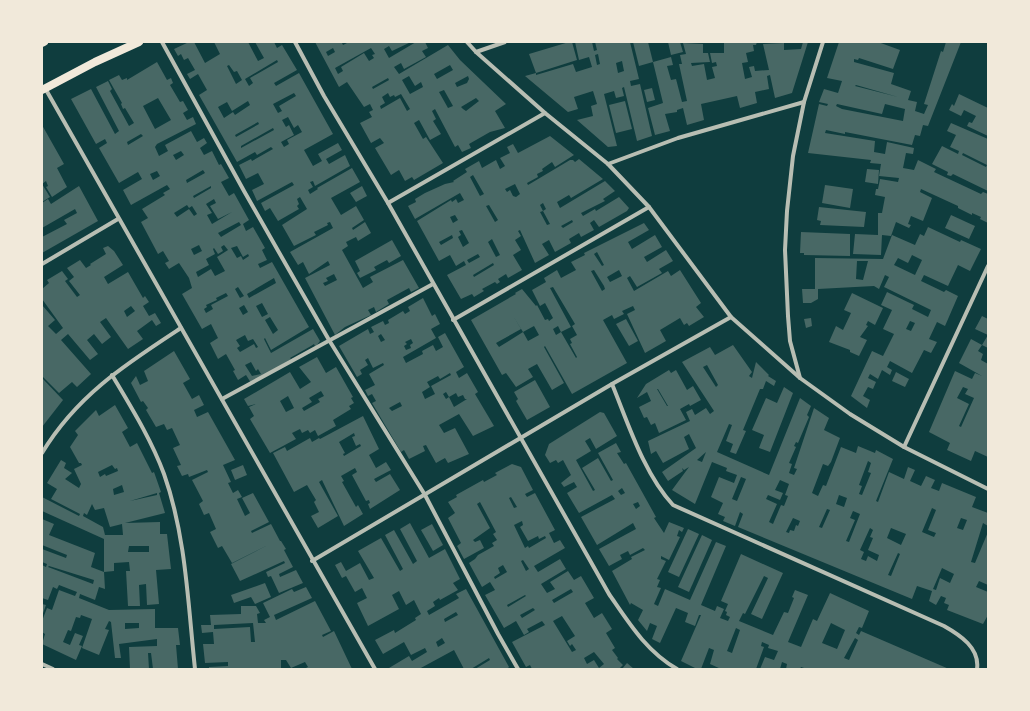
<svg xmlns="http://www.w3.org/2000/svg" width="1030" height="711" font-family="Roboto,sans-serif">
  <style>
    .building { fill: #486865; fill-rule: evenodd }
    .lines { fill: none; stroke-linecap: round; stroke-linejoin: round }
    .minor { stroke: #b8beb3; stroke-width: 4 }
    .secondary { stroke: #f1e9da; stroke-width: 8 }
  </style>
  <rect width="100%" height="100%" fill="#0f3d3e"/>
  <g class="building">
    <path d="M189 42H194L205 63 220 54 214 42H248L258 61 264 58 255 42H274L277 48 282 45 297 70 274 83 276 86 299 73 333 134 304 150 313 166 322 161 318 154 338 143 342 150 326 159 329 164 345 155 350 166 315 186 313 181 310 182 313 187 308 190 310 194 318 189 317 188 352 168 360 182 331 198 341 215 356 206 364 220 352 228 353 230 365 222 371 233 358 241 356 237 346 242 348 246 342 250 358 279 363 288 373 282 370 277 403 260 419 288 411 292 409 288 387 300 389 304 376 312 374 307 368 310 371 315 345 327 335 335 305 278 330 265 328 261 309 274 303 262 298 265 290 252 333 228 330 222 327 223 328 225 314 232 316 235 294 246 282 225 307 209 300 197 297 199 299 204 297 206 299 209 278 221 270 208 265 211 261 203 294 185 292 182 257 201 252 190 264 184 258 173 246 179 239 165 251 159 252 161 273 149 271 147 257 155 255 152 237 162 199 95 207 90 198 74 190 79 187 74 195 70 188 58 184 60 181 54 178 56 174 49ZM277 60 278 62 250 78 253 83 249 86 245 79ZM229 65 234 72 237 71 242 80 236 84 227 66ZM294 93 296 96 279 106 282 111 278 113 273 104ZM248 101 250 105 235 115 233 112 224 118 218 107 227 102 232 111ZM288 117 294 128 298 125 302 132 287 140 289 144 284 147 281 142 294 135 289 125 286 127 282 120ZM258 122 259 124 236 137 235 135ZM273 128 274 130 241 148V146ZM334 274 337 280 325 286 323 283 328 281 326 278Z"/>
    <path d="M315 42H344L342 43 343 45 349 42H411L392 51 389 46 384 49 389 58 416 42H425L428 48 422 51 426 57 404 69 401 63 394 67 399 74 448 45 460 60 506 104 495 111 505 128 490 132 469 144 471 148 462 152 458 145 455 147 435 109 432 111 436 119 433 121 441 134 430 140 419 120 414 123 423 139 426 137 443 163 414 180 412 177 405 181 399 170 391 175 375 148 384 143 380 138 371 143 360 123 372 117 369 112 373 110 370 104 364 107 347 82 339 87ZM333 48 335 52 328 56 326 52ZM371 48 375 54 372 55 374 58 369 61 364 53 341 67 343 71 338 74 335 68ZM450 65 453 70 437 79 434 74ZM409 76 415 86 421 82 423 87 410 94 402 80ZM468 76 469 79 467 83 457 87 455 83ZM388 78 389 80 373 89 372 87ZM444 90 453 106 448 108 439 92ZM388 93 390 97 394 95 395 97 401 94 410 109 407 111 400 98 381 109 380 106 385 103 382 97ZM476 98 479 101 466 111 463 109 461 107Z"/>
    <path d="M569 42H572L577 60 536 73V75L573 64 576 72 592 67 589 57 579 60 575 42H592L594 51 597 50 595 42H630L639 79 630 81 631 86 640 84 652 136 637 141 624 87 622 88 624 96 616 98 614 91 604 94 617 146 608 147 577 120 593 116 591 106 597 104 593 91 574 97 578 109 568 112 525 76 536 73 529 54ZM598 54 600 64 597 65 595 55ZM622 61 624 71 618 73 616 63Z"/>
    <path d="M633 42H648L653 62 671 57 673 65 667 66 671 80 676 79 682 102 687 101 679 64H682L680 55 686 54 683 43 703 44V53H708L710 62 691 63 692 66 704 64 707 80 715 78 712 67 717 66 716 62 712 63 710 53H724V42H757L756 45H753L754 51 746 53 748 62 742 63 745 79 752 77 749 67 754 66 755 71 769 70 763 44 784 43V50L801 49 803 42H808L792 93 775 98 770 75 767 76 769 89 755 92 757 103 740 108 737 96 701 104 704 120 687 125 683 108 677 110V112L665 114 670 131 655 135 648 108 663 103 653 62 639 66Z"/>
    <path d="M668 42H680L683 52 671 55Z"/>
    <path d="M839 42H878L900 50 893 69 859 58 858 60 854 59V62L894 73 891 84 911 91 908 100 917 102 915 111 924 114 928 105 924 104 941 51 943 52 946 42H961L928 126 923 125 920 136 915 135 912 145 845 132V134L826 130 825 133 875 141 874 152 885 154 887 142 914 148 913 154 906 153 903 168 914 170 918 160 936 169 934 172 981 194 983 192 988 194V223L980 219 981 217 972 213V215L958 208V206L921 189 920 192 932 198 923 221 911 216 908 224 911 225 909 228 896 222 891 236 882 235 881 255 853 254 855 234 878 235V213H882L885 197 875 195 876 189H878L880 179 898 182 899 178 879 176 881 164 870 163 871 160 808 153 819 104 827 106 828 104 819 102 824 89 838 93 842 81 827 78ZM856 85 898 97 855 86ZM837 104 882 114 885 104 905 109 903 121 842 109 836 106Z"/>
    <path d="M157 62 167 80 171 78 173 83 170 85 180 102 183 101 188 110 183 113 187 120 193 117 196 124 157 144 155 147 159 156 168 151 165 145 191 131 197 142 204 138 207 143 200 148 204 155 212 151 219 165 221 164 229 178 221 182 229 196 234 193 249 220 243 224 246 231 253 227 265 248 262 250 267 260 258 264 260 268 272 262 309 327 271 350 265 338 264 339 271 353 313 329 320 341 317 345 315 346 314 344 311 346 290 358 291 359 251 383 246 375 238 380 233 371 235 370 226 354 218 359 210 343 218 338 211 324 202 329 182 294 192 288 189 278 179 263 169 269 165 263 169 261 163 251 158 254 141 222 148 218 142 209 165 195 163 193 170 189 167 185 131 205 123 190 142 179 138 172 119 183 99 148 107 143 105 139 96 144 71 99 91 89 115 134 119 131 96 87 108 81 112 89 110 91 129 126 134 123 125 108 123 109 121 104 122 103 109 80 119 75 122 80 127 78V80ZM158 98 171 120 155 129 143 106ZM141 134 143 136 128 145 127 142ZM181 151 184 155 176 160 173 155ZM203 170 205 173 187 183 186 180ZM157 171 160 176 153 180 150 174ZM211 186V188L194 198 193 196ZM214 199 216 203 210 206 218 219 232 212 212 224 207 215 212 213 206 204ZM187 205 189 208 192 206 197 214 194 216 189 209 177 217 174 213ZM239 222 241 225 221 237 218 233ZM199 245 202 251 194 255 191 249ZM224 245 228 250 217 257 225 271 215 276 211 269 198 277 196 272 209 265 206 259 215 254 213 249 214 248 218 254 223 251 221 247ZM237 246 243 257 248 254 249 256 243 260 241 256 237 258 231 248ZM274 278 276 283 249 298 247 294ZM238 287 244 296 240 298 235 289ZM226 293 228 296 211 305 213 309 206 313 204 309 207 307 206 305 217 300 216 298ZM262 303 268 314 262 317 256 306ZM244 305 248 312 243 315 239 308ZM270 317 278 330 273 334 265 320ZM245 335 248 341 253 339 258 347 256 348 254 344 240 352 237 348 240 346 236 340ZM251 362 256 371 258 369 261 374 252 376 245 365Z"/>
    <path d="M652 88 655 100 647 102 644 90Z"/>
    <path d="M959 94 988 108V136L967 126 969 122 972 123 976 116 964 110 961 116 949 110 952 104 954 106Z"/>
    <path d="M625 101 632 129 616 133 609 105Z"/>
    <path d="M951 123 988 139V191L953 174 951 176 947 175 948 172 932 164 942 146 958 154 959 151 950 147 956 135 947 131ZM963 153 987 165 986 167 962 155Z"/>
    <path d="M42 125 64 164 57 168 67 187 52 197 46 187 48 186 46 181 42 184Z"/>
    <path d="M550 136 574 155 555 167 552 162 542 169 543 171 537 174 538 177 527 183 528 185 570 160H573L575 162 579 159 603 179 571 198 569 195 557 202 560 208 605 181 615 191 603 199 605 201 581 213 583 216 595 209 596 211 619 197 629 208 627 211 599 227 594 220 590 223 594 230 581 237 579 233 569 239 571 243 555 252 549 240 542 244 549 255 535 263 520 230 518 231 521 236 515 240 521 250 513 255 522 270 508 278 506 274 498 279 500 282 497 284 495 282 482 289 484 291 474 297 472 294 461 299 447 275 466 265 464 261 456 266 450 255 439 261 417 221 451 200 452 202 456 199 458 203 464 200 460 193 415 219 408 206 416 202 415 199 425 193 445 184 454 182 453 181 467 172 465 169 479 161 482 168 496 160 500 169 505 166 500 158 510 153 507 147 513 144 518 153ZM473 175 484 194 480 196 470 177ZM515 184 520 194 516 197 513 196 510 190 507 192 505 189ZM543 203 546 209 543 211 550 224 547 225 540 212 543 211 540 205ZM489 205 498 220 495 222 486 206ZM455 215 458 220 453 223 450 217ZM572 220 573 222 563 228 561 226ZM462 230 469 243 463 247 458 237 461 235 459 231ZM452 235 453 238 441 245 439 242ZM492 239 500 255 496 257 488 242ZM478 254 480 257 469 263 467 260ZM493 263 494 265 474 277 473 275Z"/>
    <path d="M867 169 879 170 878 184 865 182Z"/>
    <path d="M42 184 50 197 42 202Z"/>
    <path d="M825 185 853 189 850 208 822 203Z"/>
    <path d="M79 186 98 221 42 253V237L67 224 64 220 77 213 75 209 42 228V203L48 199 51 204Z"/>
    <path d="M362 186 367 196 356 202 350 193Z"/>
    <path d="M819 207 866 212 864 227 820 225 821 221 817 220Z"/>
    <path d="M951 215 975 226 969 239 945 228Z"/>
    <path d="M644 223 649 230 628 242 632 249 655 235 662 247 644 257 647 262 666 250 673 261 659 269 662 273 637 287 630 276 627 278 634 291 668 271 671 276 680 270 701 303 696 307 704 317 689 326 687 323 684 325 680 318 660 330 666 341 645 353 627 314 635 310 633 306 622 311 624 314 614 319 612 315 603 320 627 363 572 394 545 346 544 347 564 383 552 390 537 364 528 369 533 377 516 387 506 373 502 375 471 320 516 294 515 293 522 289 536 306 537 305 545 320 548 319 549 321 553 318 545 303 540 306 532 290 546 282 544 278 557 270 561 278 576 270 571 262 585 255 584 253ZM597 252 604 265 602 266 594 254ZM594 270 604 286 605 289 602 291 591 271ZM619 270 622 276 610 282 607 277ZM553 287 575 324 572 326 577 335 570 339 572 343 570 344 577 357 576 358 561 332 556 335 553 329 558 326 561 332 571 327 550 288ZM513 316 523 332 534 326 539 335 528 341 523 332 499 347 496 343 521 329Z"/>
    <path d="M928 227 960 242 961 240 981 249 970 271 958 265 948 286 924 275 921 281 944 292 946 290 958 296 945 326 937 322 929 339 937 342 931 353 924 350 912 373 890 361 887 367 892 370 890 375 882 370 878 379 870 374 868 378 876 382 873 389 868 387 863 396 870 400 867 408 851 396 872 351 883 356 894 334 883 329 892 310 881 305 887 292 914 305 912 309 928 317 931 310 884 287 889 277 885 275 879 289 874 286 818 289V299L811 303H803L802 289H815V258L883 259 892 235 915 245 920 234 924 236ZM912 255 922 260 915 275 894 265 898 258 908 263ZM857 261H868L863 280 856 279ZM910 321 915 323 911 331 906 329Z"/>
    <path d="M801 232 850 234V256L804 255V253H800Z"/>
    <path d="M392 240 401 256 389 263 387 260 374 267 376 270 360 278 357 273 360 271 355 261Z"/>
    <path d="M108 246 114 251 123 265 104 277 108 284 128 272 143 298 145 296 149 302 143 306 149 316 155 313 161 323 156 326 152 320 137 331 143 339 128 349 106 318 100 322 111 337 102 344 94 334 87 340 98 354 90 360 68 334 61 340 91 374 77 387 72 382 59 393 42 376V305L55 320 48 326 56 334 63 328 42 299V289L49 283 47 280 62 271 68 279 65 281 77 297 80 295 69 281 74 277 67 268 80 260 86 268 91 265 90 264 106 254 103 248ZM131 306 135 311 127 317 124 311Z"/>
    <path d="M852 293 883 308 875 325 868 321 866 325 868 326 860 337 867 340 859 356 850 352V350L829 342 836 326 843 330 851 313 844 310Z"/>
    <path d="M423 298 432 316 435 314 440 324 431 329 436 338 403 357 406 363 423 354 422 351 433 345 436 351 443 347 438 337 445 333 464 367 456 372 459 378 467 373 478 392 475 394 494 426 473 436 459 414 439 425 444 433 455 428 469 454 448 463 445 458 436 463 426 445 423 446 425 451 409 459 404 450 401 452 372 403 376 401 372 394 368 396 365 390 375 385 369 374 384 365 383 363 373 368 368 358 365 360 368 365 360 370 362 374 357 377 339 346 368 329 370 334 374 332 371 327 383 321 385 325 389 323 388 320 403 311 405 314 410 311 408 307ZM381 334 385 340 381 342 378 336ZM411 339 413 343 410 345 411 348 406 350 404 346 407 344 405 342ZM450 373 451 375 431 386 435 394 425 399 422 392 430 387 427 382 438 376 440 379ZM446 392 449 397 456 393 458 397 463 395 465 399H467L454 407 449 397 446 399 443 394ZM400 402 402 406 392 411 389 408Z"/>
    <path d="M982 316 988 319V348L982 345 988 335 975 329Z"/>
    <path d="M811 318 812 326 806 328 804 319Z"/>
    <path d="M626 319 638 341 629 346 616 324Z"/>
    <path d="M971 339 982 345 978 351 983 354 981 360 988 364V457L975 451 971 461 947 450 950 443 929 432 955 371 972 379 975 373 982 376 959 363ZM963 387 968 389 965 394 974 398 961 427 959 426 969 404 957 398Z"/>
    <path d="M733 345 752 372 749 376 752 378 756 362 769 375 768 376 776 381 774 386 766 381 763 389H760L743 430 746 431 736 454 730 452 733 444 726 441 732 425 729 424 717 452 769 475 800 398 811 406 807 415 809 417 798 443 796 442 794 446 796 447 789 463 792 464 789 473 794 475 797 469 794 468 814 408 829 418 824 430 840 438 831 462 828 466 823 464 812 493 818 496 823 485 826 486 841 447 856 453 858 446 875 453 876 450 893 459 876 501 878 502 889 472 904 479 908 467 915 470 910 481 921 486 926 476 935 480 931 488 939 491 942 483 976 497 972 507 988 513V526L983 523 971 562 975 563 988 532V585L979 581 976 587 988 592V615L983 624 947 610 949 605 944 603 946 598 941 596 936 605 929 601 932 591 917 586 912 599 738 527 743 514 740 512 735 526 723 521 725 517 718 514 723 503 711 497 719 477 734 483 737 475 726 471 727 468 712 462 695 504 672 490 689 467 684 470 682 468 683 471 668 481 662 472 696 448 689 434 684 437 689 449 663 463 656 451 651 454 648 441 690 421 686 412 692 409 695 415 706 408 710 414 714 411 682 362 710 347 715 355ZM707 365 718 385 716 387 703 367ZM706 452 702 462 697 460ZM868 461 871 463 868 472 871 473 862 495 859 494 862 486 859 485ZM741 477 746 479 737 501 732 499ZM780 480 789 484 785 495 788 496 784 506 781 505 773 524 769 522 777 504 766 499 768 495 780 500 783 493 775 490ZM839 495 847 498 844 507 836 504ZM932 508 936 510 928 530 936 533 934 537 922 532ZM827 509 830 510 822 528 819 527ZM853 511 860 514 849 542 846 541 855 520 850 518ZM793 518 800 521 798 526 796 525 794 531 790 530 789 533 786 532ZM961 518 967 520 963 530 957 528ZM870 528 873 530 870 537 873 538 868 550 879 555 877 561 868 556 866 561 861 559 864 552 860 550ZM891 528 906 534 901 545 887 538ZM898 553 900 554 891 576 888 575ZM942 568 954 574 950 583 940 578 936 590 933 589Z"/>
    <path d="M174 351 190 379 183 383 192 399 199 395 204 405 194 410 197 417 208 412 235 460 223 465 231 482 228 483 233 493 238 490 242 497 237 499 245 516 250 513 242 498 253 493 269 522 251 531 252 533 271 524 280 541H281L286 549 284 550 293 567 279 574 280 577 296 570 303 583 279 593 271 576 268 577 266 572 285 563 284 561 240 581 231 564 268 545 232 563 222 546 218 548 210 532 216 529 209 513 204 515 199 504 203 501 192 480 208 472 207 470 189 477 188 474 182 476 177 466 181 465 173 448 180 445 172 428 167 430 164 424 156 427 146 410 148 408 143 401 141 402 131 383 136 376 140 385 148 381 144 371Z"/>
    <path d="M317 357 326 373 336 367 353 397 351 398 354 403 349 406 351 409 333 420 336 426 318 436 315 430 310 433 308 430 302 433 300 429 292 433 296 439 270 453 250 419 254 416 249 407 256 404 248 406 244 399 290 372 300 389 311 382 299 367ZM321 391 324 396 318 399 320 402 304 411 302 408 312 402 309 398ZM288 396 294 408 286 412 280 401Z"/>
    <path d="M669 370 671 373 676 370 687 390 693 386 701 400 690 406 689 404 680 409 686 420 659 433 655 423 651 425 647 417 644 418 639 407 651 401 647 392 637 398 646 384ZM657 389H658L668 406H667Z"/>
    <path d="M896 372 909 379 905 387 892 381Z"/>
    <path d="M42 378 63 400 42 427Z"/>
    <path d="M535 380 550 407 527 420 516 401 518 399 514 392Z"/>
    <path d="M784 387 793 393 770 452 759 448 764 435 752 430 766 398 777 403Z"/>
    <path d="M115 405 128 428 122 432 130 447 137 443 152 473 154 472 161 492 159 493 165 513 125 523 160 522V534H167L171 569 156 570 159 604 147 605 146 584 139 585 140 606H128L126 571H130L129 562 114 563V571L104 572V539L42 511V497L79 516 80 514 51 499 57 489 47 483 61 460 66 463 64 468 72 473 65 479 79 488 81 484 74 469 82 465 81 463H79L70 447 78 435 75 431 96 410 99 416ZM112 465 115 469 117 468 118 471 106 476 105 474 100 477 98 472ZM122 485 124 492 114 495 113 489ZM157 493V495L130 501ZM92 504 95 510 104 508 110 527 122 524 123 535H105L103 527 83 516 84 513 87 515ZM129 546H149V552H128Z"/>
    <path d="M600 412 604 413 617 436 596 449 590 438 585 441 591 451 576 460 593 491 595 490 582 468 598 458 611 481 613 480 598 453 616 443 621 452 617 453 624 464 626 463 656 517 654 518 664 533 669 522 684 528 682 532 679 530 677 536 680 537 669 560 661 556V559L666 561 657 579 660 580 657 587 661 588 654 604 658 606 665 589 690 600 716 542 726 546 701 605 715 611 717 606 724 609 720 618 728 621 730 617 726 615 727 612 725 611 728 604 721 601 741 554 783 573 762 619 751 614 768 578 764 576 745 614 743 613 739 621 773 635 784 612 788 613 794 598 792 597 795 590 808 595 788 642 801 647 813 619 817 621 830 593 869 611 862 628 859 627 856 633 859 635 861 631 949 669H807L801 667 800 669H786L787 664 782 662 780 669H760L765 657 774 660 778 651 768 648 769 645 762 642 761 646 764 647 756 669H721L710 664 714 650 709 648 701 669H697L681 661 701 615H699L695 626 685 622 688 613 676 608 660 643 652 639 657 626 650 623 647 631 638 620 643 610 631 603 630 605 612 571 632 559 631 557 645 550 643 548 630 555 628 551 620 555 622 559 609 566 599 549 636 529 633 523 597 545 581 517 615 499 612 495 579 513 567 493 577 487 574 482 564 487 561 483 571 475 563 460 558 463 556 460 550 463 545 455 549 444ZM622 488 625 493 621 495 618 491ZM638 502 640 506 636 509 633 504ZM831 623 845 630 837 649 822 643ZM736 628 740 630 732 653 727 651ZM855 638 858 640 849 660 844 658Z"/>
    <path d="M363 416 379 449 369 455 376 468 386 462 391 470 374 479 376 482 390 474 400 490 370 509 368 504 370 503 369 500 366 501 352 475 357 472 355 468 341 476 344 481 342 482 356 507 358 505 363 514 344 526 322 480 319 482 338 516 318 528 311 516 319 512 314 502 316 500 307 485 294 492 273 453 285 447 287 451 310 438 312 442 319 438 320 439ZM354 433 355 436 352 437 356 446 360 444 361 446 344 456 343 454 345 453 339 442Z"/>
    <path d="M512 464 521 467 533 490 525 494 527 497 535 493 555 530 549 533 554 543 560 540 565 548 534 566 538 572 560 559 566 569 541 584 547 593 555 589 550 582 568 571 574 580 581 576 594 598 585 603 594 618 602 613 612 629 606 633 615 648 612 650 618 658 617 659 623 665 619 669H532L530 665 526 667 512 642 545 625 542 621 527 629 529 632 524 635 516 621 504 628 485 595 495 590 490 582 482 587 469 563 475 559 478 555 494 546 492 543 497 540 493 534 496 532 480 502 477 504 490 528 473 540 475 542 480 540 484 548 464 559 457 546 461 543 448 518 455 513 448 502 457 497 456 495 483 480 484 482 497 475 495 473ZM511 497 517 507 514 508 509 498ZM522 521 523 525 520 527 528 541 538 536 539 539 545 536 546 538 529 548 528 546 525 548 514 525ZM523 560 529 569 526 571 521 561ZM503 565 507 572 495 579 494 577 500 573 498 568ZM571 589 573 592 554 603 552 600ZM525 595 526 596 508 607 507 605ZM533 608 535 610 522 618 520 615ZM562 616 575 636 567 641 570 646 572 644 576 650 572 652 553 621ZM594 652 604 664 599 668 594 660 587 664 584 658Z"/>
    <path d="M243 465 247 475 235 480 231 470Z"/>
    <path d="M42 519 54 524 49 535 95 553 91 567 104 572 105 589 99 587 95 600 80 594 79 598 109 610 155 609V628H178L180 645H176L178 669H153L151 653H148L149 669H130L129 647 157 646V639L119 644 121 658H115L111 622 109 621 105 629 109 630 99 655 82 648 92 619 81 615 80 618 76 617 71 631 68 630 63 642 70 645 75 633 83 636 79 645 82 646 76 660 42 644 45 634 42 632V621L47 608 52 610 59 590 75 596 77 592 59 585 57 589 53 587 48 600 42 598V565L46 567 47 564 42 562V549L66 558 67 555 42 545ZM49 566 94 580 93 584 48 567ZM125 623H139V628L125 629Z"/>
    <path d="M410 523 429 558 445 549 460 579 453 583 458 590 440 600 439 598 433 602 435 606 427 611 429 615 459 598 456 594 466 589 509 667 507 669H475L490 660 489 658 471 669H464L454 650 419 669H390L389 668 409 656 412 661 427 652 425 648 411 655 404 642 383 654 375 640 394 630 395 633 416 620 415 618 421 614 414 600 406 605 399 591 392 595 399 609 368 626 357 603 367 598 362 588 355 592 346 576 342 578 335 565 341 562 346 571 360 563 369 580 374 578 358 551 381 538 400 571 403 569 385 535 394 530 413 564 417 561 400 529ZM456 612 458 615 445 622 444 619ZM442 638 445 643 438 647 436 642Z"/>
    <path d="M432 524 443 545 433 551 421 530Z"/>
    <path d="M688 529 699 534 679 577 668 572Z"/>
    <path d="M702 535 712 540 689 592 678 587Z"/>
    <path d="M265 583 271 597 255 604 251 597 234 603 231 595Z"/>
    <path d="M306 587 312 598 274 615 276 620 315 601 331 631 322 635 323 637 334 631 352 669H304L308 667 305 662 291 668 286 660H281V669H209V667L228 666V662L205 663 203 644H214L213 632 202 633 201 625H211L210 615 241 614V606H256L260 613 257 614 258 623H266L264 620 270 617 263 603 292 589 294 592ZM253 623 255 642H251L250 627 214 629V625Z"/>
    <path d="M42 604 46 605 42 616Z"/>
    <path d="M627 663 634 669H622Z"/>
  </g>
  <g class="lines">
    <g class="minor">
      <path d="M162 42 244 191 329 340 425 495 498 634 518 669"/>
      <path d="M295 42 324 96 388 203 609 594C629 623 646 651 677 669"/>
      <path d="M467 42 476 52 545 113 608 164 649 207 731 317 800 378 850 414 904 447 988 489"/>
      <path d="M476 52 505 42"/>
      <path d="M45 88 375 669"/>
      <path d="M608 164 678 138 804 102"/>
      <path d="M388 203 545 113"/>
      <path d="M42 264 118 219"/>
      <path d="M453 320 649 207"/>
      <path d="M112 375C131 407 151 439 164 474 186 536 188 604 195 669"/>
      <path d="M800 378 790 341 788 316 785 250 787 211 793 156 804 102 823 42"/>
      <path d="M612 384C628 423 644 474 673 505L944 626C960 635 980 648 977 669"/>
      <path d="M222 399 433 284"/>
      <path d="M904 447 988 266"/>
      <path d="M42 453C77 395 126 364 181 328"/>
      <path d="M312 561 612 384 731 317"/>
      <path d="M42 664 53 669"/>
    </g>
    <g class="secondary">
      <path d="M42 43 44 42"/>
      <path d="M42 90 95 62 139 42"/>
    </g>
  </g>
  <rect width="1030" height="711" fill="none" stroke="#f1e9da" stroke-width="86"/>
</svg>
